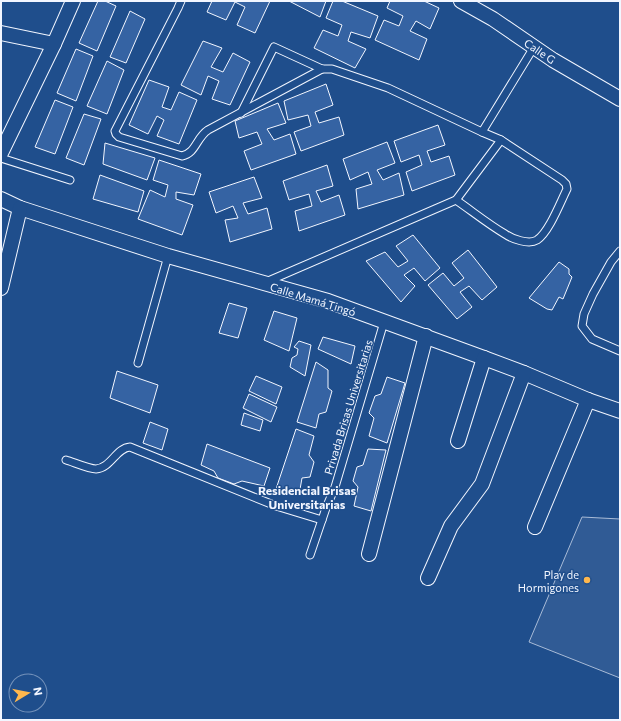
<svg xmlns="http://www.w3.org/2000/svg" width="621" height="721" font-family="Commissioner,sans-serif">
  <style>
    .built { fill: #305b95; stroke: #a8bbd7 }
    .building { fill: #3563a3; stroke: #f2f6ff }
    .lines { fill: none; stroke-linecap: round; stroke-linejoin: round }
    .lane-casing { stroke: #f2f6ff; stroke-width: 9 }
    .street-casing { stroke: #f2f6ff; stroke-width: 16 }
    .lane { stroke: #1f4e8c; stroke-width: 7 }
    .street { stroke: #1f4e8c; stroke-width: 14 }
    .poi-dot { fill: #ffb74d; stroke: #1f4e8c; stroke-width: 1.5 }
    .labels { text-anchor: middle; dominant-baseline: central; stroke-width: 3; stroke-linejoin: round; paint-order: stroke }
    .street-label { font-size: 11px; fill: #f2f6ff; stroke: #1f4e8c }
    .poi-label { font-size: 11px; fill: #f2f6ff; stroke: #1f4e8c; text-anchor: end }
    .neighbourhood-label { font-size: 12px; font-weight: bold; fill: #f2f6ff; stroke: #1f4e8c }
  </style>
  <rect width="100%" height="100%" fill="#1f4e8c"/>
  <path class="built" d="M582 517 620 519V678L529 642Z"/>
  <g class="building">
    <path d="M98 1H105L116 6 97 51 79 43Z"/>
    <path d="M212 1H270L255 33 237 25 245 7 235 2 226 20 207 12Z"/>
    <path d="M289 1H326L320 17Z"/>
    <path d="M333 1H342L378 16 370 38 351 32 348 41 366 49 355 68 314 48 323 30 338 36 342 25 326 18Z"/>
    <path d="M390 1H424L439 8 430 29 416 21 410 31 427 39 419 60 375 40 384 20 399 26 403 16 387 8Z"/>
    <path d="M130 11 145 19 126 63 110 57Z"/>
    <path d="M203 41 222 48 211 67 223 72 233 53 250 62 230 105 212 99 219 81 208 76 201 95 181 85Z"/>
    <path d="M76 49 93 56 76 101 57 93Z"/>
    <path d="M107 61 124 70 107 114 87 106Z"/>
    <path d="M149 80 169 87 162 107 171 110 179 92 197 100 179 144 157 136 164 120 157 116 148 134 129 125Z"/>
    <path d="M326 84 333 105 315 112 319 123 339 117 344 135 301 151 294 132 311 126 308 115 288 120 284 101Z"/>
    <path d="M55 100 73 107 55 154 35 147Z"/>
    <path d="M278 103 286 123 267 129 274 140 290 134 296 154 251 170 244 151 262 144 257 132 239 138 235 121Z"/>
    <path d="M84 114 101 119 84 165 66 158Z"/>
    <path d="M438 125 445 145 427 151 431 162 449 156 455 175 412 191 406 172 422 165 419 155 401 162 394 141Z"/>
    <path d="M387 142 395 163 377 170 383 180 399 173 404 195 358 209 356 189 372 184 368 172 350 180 343 159Z"/>
    <path d="M105 143 155 158 147 180 103 164Z"/>
    <path d="M159 160 201 174 194 195 176 192V199L193 205 182 235 138 219 150 190 165 197 168 185 153 180Z"/>
    <path d="M327 165 333 186 316 191 321 202 339 195 345 215 299 231 295 211 312 206 309 194 289 200 283 181Z"/>
    <path d="M100 175 144 191 138 212 93 199Z"/>
    <path d="M254 177 262 198 243 203 248 214 267 208 272 229 230 242 225 220 238 218 233 206 216 213 209 192Z"/>
    <path d="M413 235 440 268 425 281 414 268 404 275 415 286 401 302 366 261 385 252 398 267 408 261 396 246Z"/>
    <path d="M468 250 497 287 482 300 469 286 460 292 472 307 457 319 428 285 443 273 454 286 464 278 452 263Z"/>
    <path d="M559 262 569 269V274L572 277 563 299 559 297 552 310 547 309 529 298Z"/>
    <path d="M229 303 247 308 238 338 219 333Z"/>
    <path d="M274 311 297 318 289 351 264 340Z"/>
    <path d="M323 337 355 346 351 364 318 349Z"/>
    <path d="M299 341 311 345 305 376 290 367 292 358 297 355 298 349 294 347Z"/>
    <path d="M316 362 328 370V388L332 391 326 412 319 414 316 428 297 422Z"/>
    <path d="M117 371 158 385 150 413 110 398Z"/>
    <path d="M256 376 282 387 276 404 249 391Z"/>
    <path d="M387 377 405 383 387 443 369 436 374 418 369 413 375 396 381 394Z"/>
    <path d="M249 394 277 407 271 422 243 408Z"/>
    <path d="M244 413 263 420 260 431 241 425Z"/>
    <path d="M150 422 168 429 162 450 143 443Z"/>
    <path d="M296 429 314 436 309 455 314 462 310 477 302 478 299 495 276 489Z"/>
    <path d="M207 444 270 468 264 486 242 481 234 484 218 478 214 471 201 465Z"/>
    <path d="M368 449 386 450 371 511 354 506 358 487 353 481 357 467 363 465Z"/>
  </g>
  <g class="lines">
    <defs>
      <g id="lane">
        <path d="M181 1 178 8 115 131 116 134 119 137 182 156C196 153 196 138 208 130L322 69"/>
        <path d="M241 113 274 47 322 69H332L388 88 482 132 501 140 562 180 566 184 567 189C560 203 549 232 537 240 529 245 512 239 505 234 488 224 472 211 456 200"/>
        <path d="M482 132 534 47"/>
        <path d="M1 158 70 180"/>
        <path d="M620 251 611 262 593 294 584 314 582 326 592 339 620 351"/>
        <path d="M266 282 456 200 501 140"/>
        <path d="M138 363 168 256"/>
        <path d="M66 460C73 462 89 469 96 469 111 468 116 448 130 447L276 506 322 520"/>
        <path d="M310 555 326 508 335 487 384 322"/>
      </g>
      <g id="street">
        <path d="M461 1 493 19 553 60 620 99"/>
        <path d="M1 33 54 44"/>
        <path d="M1 153 54 44 73 1"/>
        <path d="M1 199 20 208 168 256 328 301 484 358 524 373 588 400 620 411"/>
        <path d="M1 288 20 208"/>
        <path d="M458 441 484 358"/>
        <path d="M535 527 588 400"/>
        <path d="M369 554 426 336"/>
        <path d="M428 578 451 526 482 484 524 373"/>
      </g>
    </defs>
    <use href="#lane" class="lane-casing"/>
    <use href="#street" class="street-casing"/>
    <use href="#lane" class="lane"/>
    <use href="#street" class="street"/>
  </g>
  <circle class="poi-dot" cx="587" cy="580" r="4"/>
  <g class="labels">
    <g class="street-label">
      <text transform="translate(540 51) rotate(34)">Calle G</text>
      <text transform="translate(313 299) rotate(17)">Calle Mamá Tingó</text>
      <text transform="translate(348 407) rotate(-73)">Privada Brisas Universitarias</text>
    </g>
    <g class="poi-label">
      <text x="579" y="574">Play de<tspan x="579" dy="13">Hormigones</tspan></text>
    </g>
    <g class="neighbourhood-label">
      <text x="307" y="490">Residencial Brisas<tspan x="307" dy="14">Universitarias</tspan></text>
    </g>
  </g>
  <rect width="621" height="721" fill="none" stroke="#f2f6ff" stroke-width="4"/>
  <g transform="translate(28 693) rotate(80)"><circle r="19" fill="#1f4e8c" stroke="#7391ba"/>
  <path d="M0-3L7 15L0 10L-7 15Z" fill="#ffb74d"/>
  <text y="-6" font-size="11" font-weight="bold" text-anchor="middle" fill="#f2f6ff">N</text>
  </g>
</svg>
